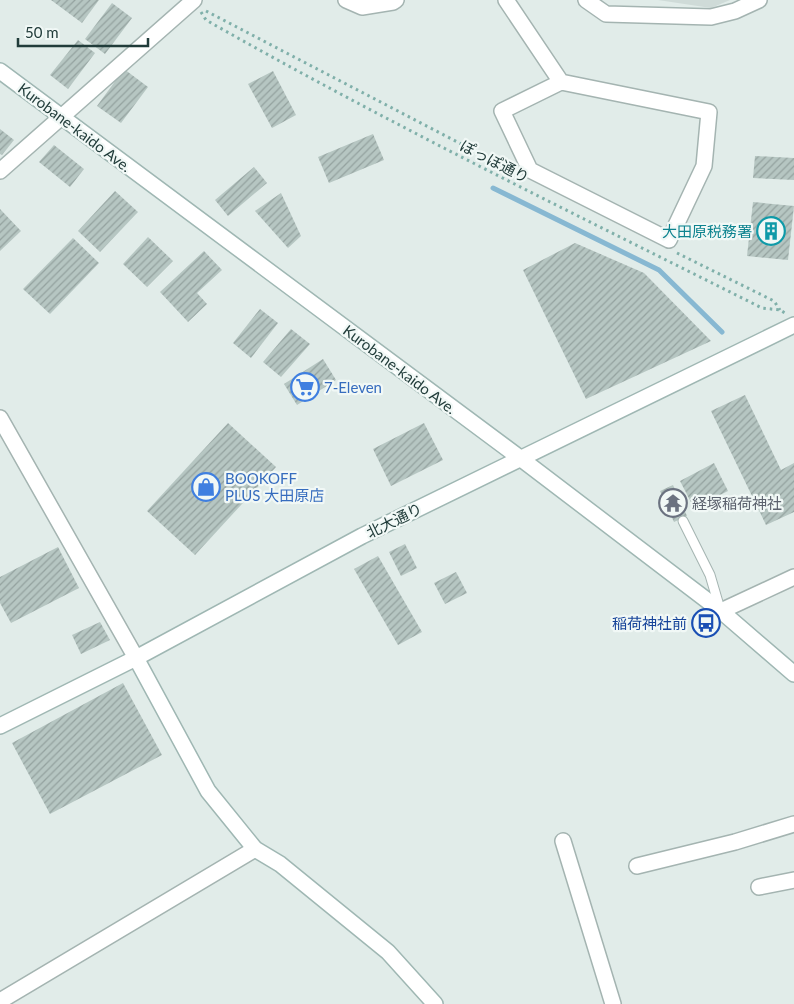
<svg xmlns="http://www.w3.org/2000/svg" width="794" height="1004" font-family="Lato,'Noto Sans JP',sans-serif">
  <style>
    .built { fill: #cfdbd8 }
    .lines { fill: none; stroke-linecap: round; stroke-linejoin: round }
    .stream { stroke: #87b8d2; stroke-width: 5 }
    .building { fill: url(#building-hatch) }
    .lane-casing { stroke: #a4b4b1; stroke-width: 11 }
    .street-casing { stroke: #a4b4b1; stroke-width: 18 }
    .secondary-casing { stroke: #9fb7b3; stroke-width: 18 }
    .path { stroke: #80b0aa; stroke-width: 3; stroke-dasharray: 2.5 4; stroke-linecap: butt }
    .lane { stroke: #fff; stroke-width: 9 }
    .street { stroke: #fff; stroke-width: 15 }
    .secondary { stroke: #fff; stroke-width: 15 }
    .labels { text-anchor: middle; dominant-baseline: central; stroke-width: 4.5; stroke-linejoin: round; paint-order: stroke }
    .street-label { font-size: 15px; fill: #213c3a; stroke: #f1f8f6 }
    .culture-label { font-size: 15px; fill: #0d838f; stroke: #f1f8f6; text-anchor: end }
    .shop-label { font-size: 15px; fill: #366cbe; stroke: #f1f8f6; text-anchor: start }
    .worship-label { font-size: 15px; fill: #5b616d; stroke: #f1f8f6; text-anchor: start }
    .transit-label { font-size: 15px; fill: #164399; stroke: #f1f8f6; text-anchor: end }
  </style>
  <defs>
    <pattern id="building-hatch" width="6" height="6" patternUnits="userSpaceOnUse" patternTransform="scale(1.25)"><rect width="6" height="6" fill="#b6c6c2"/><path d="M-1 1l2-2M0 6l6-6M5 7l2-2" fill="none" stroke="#94a29f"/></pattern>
  </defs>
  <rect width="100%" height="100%" fill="#e1ece9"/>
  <path class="built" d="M658 0H730L711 8Z"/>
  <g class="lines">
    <path class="stream" d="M493 188 659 270 722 332"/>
  </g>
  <g class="building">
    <path d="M51 0H99L82 23Z"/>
    <path d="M112 3 132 18 105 54 85 39Z"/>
    <path d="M78 40 95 53 68 89 50 75Z"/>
    <path d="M124 69 148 87 121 123 97 106Z"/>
    <path d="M273 71 296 115 272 128 248 84Z"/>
    <path d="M0 129 14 140 2 155 0 154Z"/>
    <path d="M373 134 384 160 329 183 318 157Z"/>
    <path d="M54 145 84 169 70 187 39 162Z"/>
    <path d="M755 156 794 158V180L753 178Z"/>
    <path d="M254 167 267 183 228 216 215 200Z"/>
    <path d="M115 191 138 212 100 252 78 231Z"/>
    <path d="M281 193 301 236 288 248 255 211Z"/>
    <path d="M753 202 794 206 788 260 747 256Z"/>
    <path d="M0 209 21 231 0 251Z"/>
    <path d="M148 237 173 261 147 287 123 264Z"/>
    <path d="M73 238 99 263 50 314 23 289Z"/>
    <path d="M575 243 644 273 711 341 586 399 523 270Z"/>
    <path d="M204 251 222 270 197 293 207 304 188 322 160 292Z"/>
    <path d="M260 309 278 323 251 358 233 343Z"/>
    <path d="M291 329 310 344 281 377 263 362Z"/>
    <path d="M323 359 336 380 297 405 284 384Z"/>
    <path d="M745 395 781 470 794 463V512L766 525 711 411Z"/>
    <path d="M228 423 276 467 195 555 147 511Z"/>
    <path d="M424 423 443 460 391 486 373 449Z"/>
    <path d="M714 463 728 491 694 508 680 481Z"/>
    <path d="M673 485 687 516 674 522 660 491Z"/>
    <path d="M405 544 417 568 401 576 389 552Z"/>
    <path d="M58 547 79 588 11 623 0 603V577Z"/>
    <path d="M378 556 422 632 398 645 354 569Z"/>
    <path d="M456 572 467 593 445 604 434 583Z"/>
    <path d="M100 622 110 640 81 654 72 635Z"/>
    <path d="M123 683 162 755 50 814 12 743Z"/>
  </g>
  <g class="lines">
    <defs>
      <path id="lane" d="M683 521 710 575 720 609"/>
      <g id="street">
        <path d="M346 0 362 7 393 2 396 0"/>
        <path d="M506 0 561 82 709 112 704 166 669 240 530 170 502 111 561 82"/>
        <path d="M586 0 606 14 711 17 735 11 759 0"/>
        <path d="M0 171 194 0"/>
        <path d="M0 418 136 658"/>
        <path d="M721 611 794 577"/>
        <path d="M563 841 613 1004"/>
        <path d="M637 866 735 842 794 824"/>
        <path d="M759 887 794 880"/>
        <path d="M0 1001 255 849"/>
      </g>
      <g id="secondary">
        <path d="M0 71 520 458 721 611 794 674"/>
        <path d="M136 658 208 791 255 849 280 864 388 952 435 1004"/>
        <path d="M0 726 136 658 362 536 794 325"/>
      </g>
    </defs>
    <use href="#lane" class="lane-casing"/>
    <use href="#street" class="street-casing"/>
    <use href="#secondary" class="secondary-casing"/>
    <g class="path">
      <path d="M206 11 513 171"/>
      <path d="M201 12 206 20C387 123 575 214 762 308L780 310 785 313"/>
      <path d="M677 253 774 301 780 310"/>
    </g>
    <use href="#lane" class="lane"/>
    <use href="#street" class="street"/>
    <use href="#secondary" class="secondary"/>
  </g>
  <defs>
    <symbol id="building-ring" viewBox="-11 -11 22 22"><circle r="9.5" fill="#f1f8f6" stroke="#0f9aa8" stroke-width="1.5"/><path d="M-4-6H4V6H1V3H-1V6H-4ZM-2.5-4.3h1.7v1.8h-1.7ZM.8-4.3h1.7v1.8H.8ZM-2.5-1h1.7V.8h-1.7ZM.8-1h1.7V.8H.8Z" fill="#0f9aa8"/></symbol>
    <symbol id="supermarket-ring" viewBox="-11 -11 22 22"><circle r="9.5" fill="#f1f8f6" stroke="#3f7fe0" stroke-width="1.5"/><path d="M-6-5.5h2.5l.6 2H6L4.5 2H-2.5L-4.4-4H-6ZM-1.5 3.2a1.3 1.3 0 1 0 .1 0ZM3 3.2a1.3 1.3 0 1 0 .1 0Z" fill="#3f7fe0"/></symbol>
    <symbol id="shop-ring" viewBox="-11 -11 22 22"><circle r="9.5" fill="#f1f8f6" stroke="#3f7fe0" stroke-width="1.5"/><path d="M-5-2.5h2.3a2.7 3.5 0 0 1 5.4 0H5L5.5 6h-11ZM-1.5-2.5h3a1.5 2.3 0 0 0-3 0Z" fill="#3f7fe0"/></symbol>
    <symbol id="temple-ring" viewBox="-11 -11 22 22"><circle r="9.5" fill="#f1f8f6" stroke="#6b7280" stroke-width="1.5"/><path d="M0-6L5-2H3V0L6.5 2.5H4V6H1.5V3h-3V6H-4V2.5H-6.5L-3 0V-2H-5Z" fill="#6b7280"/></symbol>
    <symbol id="bus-ring" viewBox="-11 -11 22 22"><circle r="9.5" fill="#f1f8f6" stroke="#1a4fb4" stroke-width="1.5"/><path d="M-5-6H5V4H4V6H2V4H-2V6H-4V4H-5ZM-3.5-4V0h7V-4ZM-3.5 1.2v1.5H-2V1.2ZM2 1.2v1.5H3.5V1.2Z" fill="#1a4fb4"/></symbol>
  </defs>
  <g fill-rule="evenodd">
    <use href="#building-ring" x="755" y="215" width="32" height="32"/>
    <use href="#supermarket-ring" x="289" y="371" width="32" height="32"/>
    <use href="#shop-ring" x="190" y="471" width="32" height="32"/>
    <use href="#temple-ring" x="657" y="487" width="32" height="32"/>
    <use href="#bus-ring" x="690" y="607" width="32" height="32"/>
  </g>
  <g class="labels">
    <g class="street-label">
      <text transform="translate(75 127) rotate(37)">Kurobane-kaido Ave.</text>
      <text transform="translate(495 161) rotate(27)">ぽっぽ通り</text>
      <text transform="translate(400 369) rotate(37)">Kurobane-kaido Ave.</text>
      <text transform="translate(394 520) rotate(-26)">北大通り</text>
    </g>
    <g class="culture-label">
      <text x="752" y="231">大田原税務署</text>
    </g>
    <g class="shop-label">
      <text x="324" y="387">7-Eleven</text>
      <text x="225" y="478">BOOKOFF<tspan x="225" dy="17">PLUS 大田原店</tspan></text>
    </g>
    <g class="worship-label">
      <text x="692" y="503">経塚稲荷神社</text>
    </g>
    <g class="transit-label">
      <text x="687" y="623">稲荷神社前</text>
    </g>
  </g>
  <path d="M18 38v8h130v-8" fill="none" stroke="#213c3a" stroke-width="2.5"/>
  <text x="25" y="38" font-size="15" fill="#213c3a" stroke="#f1f8f6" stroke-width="4" paint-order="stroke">50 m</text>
</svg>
